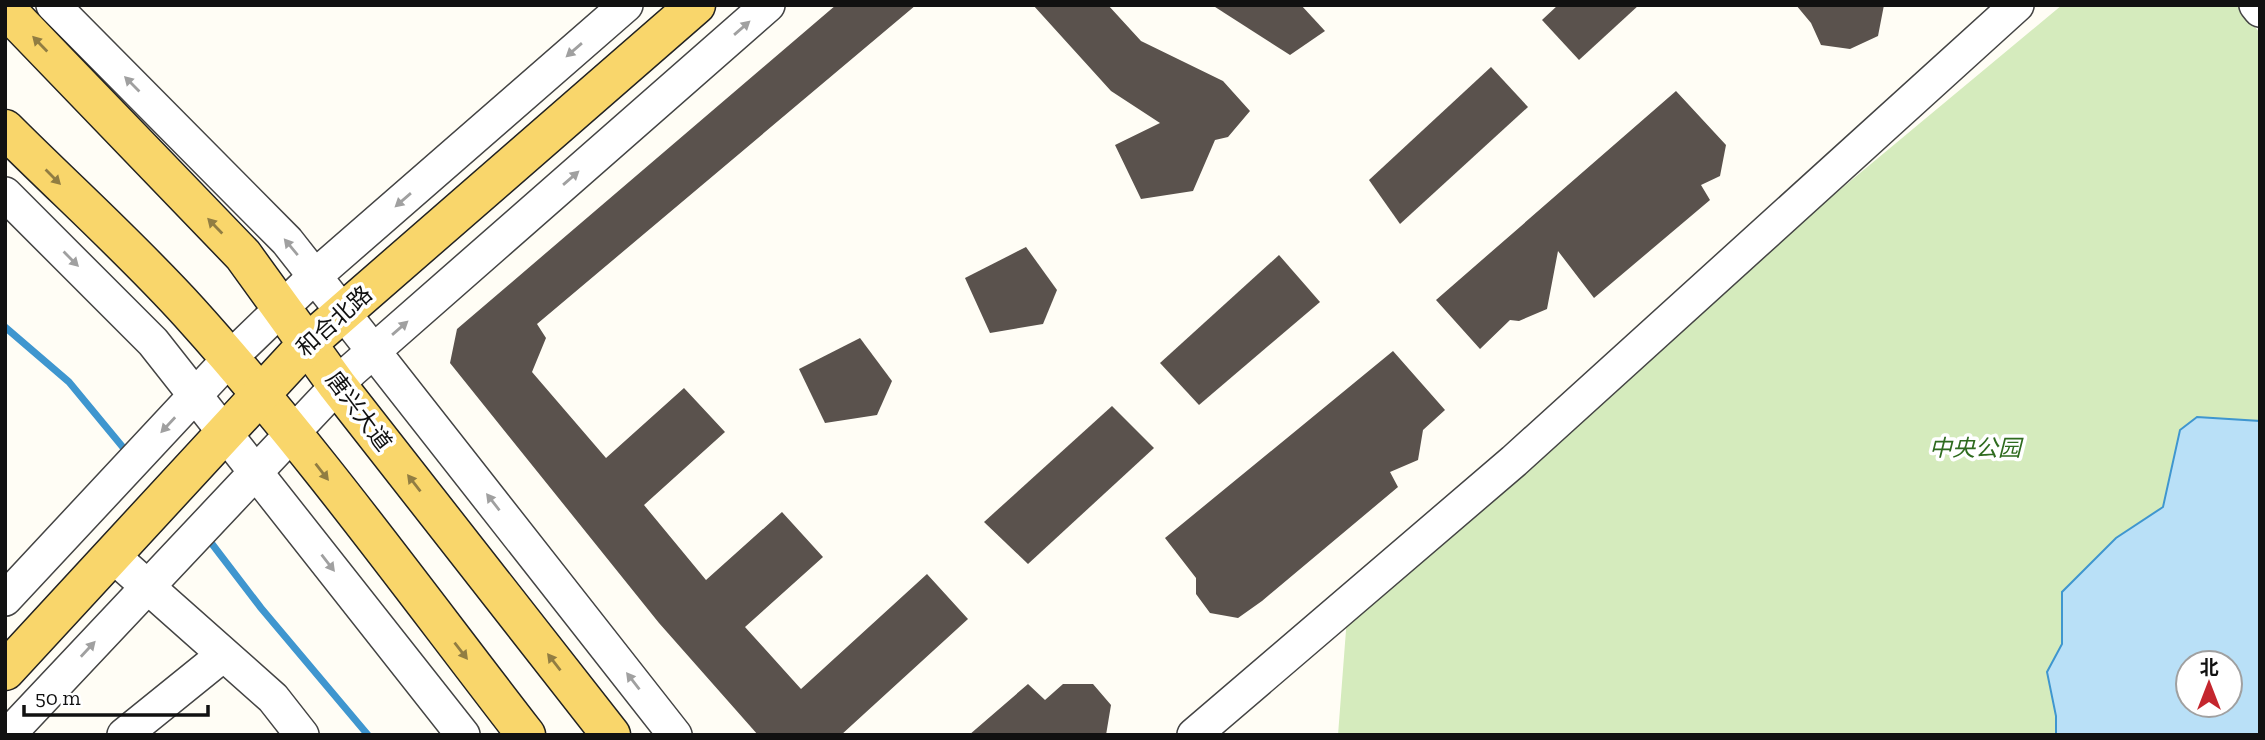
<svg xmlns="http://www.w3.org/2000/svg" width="2265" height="740" font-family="'Zilla Slab','Noto Sans SC',serif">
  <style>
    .green { fill: #d5ebbd; fill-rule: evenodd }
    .water { fill: #b9e0f7; stroke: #3f96cf; stroke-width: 2; fill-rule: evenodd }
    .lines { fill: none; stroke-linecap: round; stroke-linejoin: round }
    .stream { stroke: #3f96cf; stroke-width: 7 }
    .building { fill: #5a524d }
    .minor-casing { stroke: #444; stroke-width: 36 }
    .major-casing { stroke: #222; stroke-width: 41 }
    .minor { stroke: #fff; stroke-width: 33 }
    .major { stroke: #f9d66b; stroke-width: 38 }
    .oneway { fill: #a0a0a0 }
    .oneway2 { fill: #917d42 }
    .labels { text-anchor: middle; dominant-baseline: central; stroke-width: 7; stroke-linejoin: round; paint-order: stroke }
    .street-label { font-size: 23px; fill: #111; stroke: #fff }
    .park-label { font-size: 23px; font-style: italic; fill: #2f6b1f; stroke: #fff }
  </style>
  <rect width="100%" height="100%" fill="#fffdf5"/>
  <path class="green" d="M2062 5H2236L2260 33V735H1338L1348 604 1514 461ZM2188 663H2230V705H2188Z"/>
  <path class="water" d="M2197 417 2260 421V735H2056V716L2047 672 2062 644V592L2116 538 2163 507 2180 430ZM2188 663H2230V705H2188Z"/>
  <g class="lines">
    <g class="stream">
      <path d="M5 327 69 382 126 451"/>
      <path d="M209 540 261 608 368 735"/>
    </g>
  </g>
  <g class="building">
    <path d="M836 5H916L537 324 546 338 532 372 606 458 684 388 725 432 644 505 706 580 782 512 823 557 745 627 801 689 927 574 968 619 841 735H758L659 623 450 363 457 329Z"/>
    <path d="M1033 5H1108L1141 41 1223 81 1250 111 1228 137 1215 140 1193 191 1141 199 1115 145 1160 123 1111 91Z"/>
    <path d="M1212 5H1301L1325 31 1290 55Z"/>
    <path d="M1558 5H1639L1579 60 1542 20Z"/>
    <path d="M1796 5H1884L1878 36 1850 49 1821 45 1811 23Z"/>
    <path d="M1491 67 1528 107 1400 224 1369 180Z"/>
    <path d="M1676 91 1726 145 1720 176 1701 185 1710 200 1594 298 1558 251 1547 309 1519 321 1510 320 1480 349 1436 300Z"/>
    <path d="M1026 247 1057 290 1043 324 990 333 965 278Z"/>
    <path d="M1279 255 1320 302 1199 405 1160 363Z"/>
    <path d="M860 338 892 381 877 415 825 423 799 369Z"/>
    <path d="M1393 351 1445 410 1423 430 1418 460 1390 472 1398 487 1262 601 1238 618 1210 613 1196 594V578L1165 538Z"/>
    <path d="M1112 406 1154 448 1028 564 984 522Z"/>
    <path d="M1028 684 1045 700 1063 684H1093L1111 705 1106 735H969Z"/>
  </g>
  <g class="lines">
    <defs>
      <g id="minor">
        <path d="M53 5 287 241 675 735"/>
        <path d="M2256 5 2260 10"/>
        <path d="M5 194 153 342 463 735"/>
        <path d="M113 556 273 698 302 735"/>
        <path d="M5 599 229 359 315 276 626 5"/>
        <path d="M8 735 352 370 768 5"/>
        <path d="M124 735 223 655"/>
        <path d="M1194 735 1514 461 2017 5"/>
      </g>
      <g id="major">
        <path d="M5 8 243 255 337 385 611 735"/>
        <path d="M5 129C66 190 131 248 189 312 310 446 416 593 526 735"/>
        <path d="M5 671 309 342 696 5"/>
      </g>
    </defs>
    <use href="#minor" class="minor-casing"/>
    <use href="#major" class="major-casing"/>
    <use href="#minor" class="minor"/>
    <use href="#major" class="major"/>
  </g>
  <defs><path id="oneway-solid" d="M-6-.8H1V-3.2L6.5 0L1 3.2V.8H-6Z" transform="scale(1.75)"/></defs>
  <g class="oneway">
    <use href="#oneway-solid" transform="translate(742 28) rotate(-41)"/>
    <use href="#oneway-solid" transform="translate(574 50) rotate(139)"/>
    <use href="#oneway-solid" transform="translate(132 84) rotate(-135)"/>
    <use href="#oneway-solid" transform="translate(571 178) rotate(-41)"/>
    <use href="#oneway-solid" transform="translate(403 200) rotate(139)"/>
    <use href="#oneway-solid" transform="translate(291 247) rotate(-130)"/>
    <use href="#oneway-solid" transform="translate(71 259) rotate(45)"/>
    <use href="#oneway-solid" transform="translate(400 328) rotate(-41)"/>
    <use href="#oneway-solid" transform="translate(168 425) rotate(133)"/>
    <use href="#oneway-solid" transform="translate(493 502) rotate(-128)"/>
    <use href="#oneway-solid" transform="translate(328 563) rotate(52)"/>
    <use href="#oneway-solid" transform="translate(88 649) rotate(-47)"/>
    <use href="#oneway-solid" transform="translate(633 681) rotate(-128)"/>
  </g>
  <g class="oneway2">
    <use href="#oneway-solid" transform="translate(40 44) rotate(-134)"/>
    <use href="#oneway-solid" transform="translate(53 177) rotate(45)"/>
    <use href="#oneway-solid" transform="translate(215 226) rotate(-134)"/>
    <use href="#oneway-solid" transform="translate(322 472) rotate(52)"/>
    <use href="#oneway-solid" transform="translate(414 483) rotate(-128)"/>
    <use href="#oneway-solid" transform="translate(461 651) rotate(52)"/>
    <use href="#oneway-solid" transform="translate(554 662) rotate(-128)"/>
  </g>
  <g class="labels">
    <g class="street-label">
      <text transform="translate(334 321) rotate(-42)">和合北路</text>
      <text transform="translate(359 411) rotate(53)">唐兴大道</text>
    </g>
    <g class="park-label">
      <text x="1975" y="448">中央公园</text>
    </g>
  </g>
  <rect width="2265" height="740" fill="none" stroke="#111111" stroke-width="14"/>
  <g transform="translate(2209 684)"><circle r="33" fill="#ffffff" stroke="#a0a0a0" stroke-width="2"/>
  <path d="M0-5L12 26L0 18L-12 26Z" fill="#c4262e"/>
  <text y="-10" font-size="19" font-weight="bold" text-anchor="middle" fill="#111111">北</text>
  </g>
  <path d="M24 705v10h184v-10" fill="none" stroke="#111111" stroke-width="3.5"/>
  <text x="35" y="705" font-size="21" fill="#111111" stroke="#ffffff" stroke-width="5" paint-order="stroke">50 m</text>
</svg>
